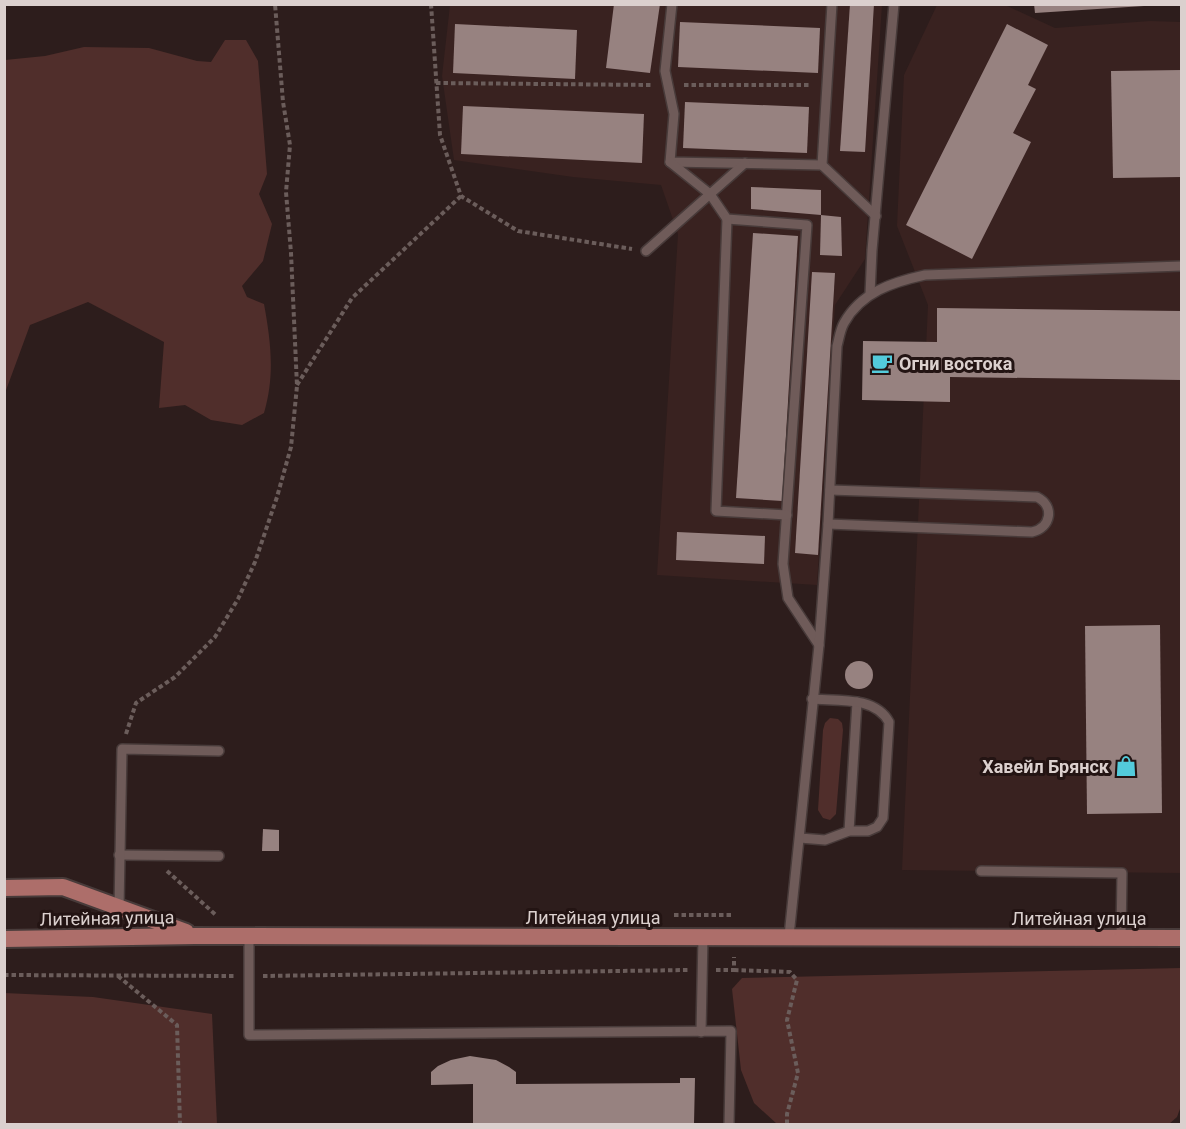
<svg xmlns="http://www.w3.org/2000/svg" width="1186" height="1129" font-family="Roboto,sans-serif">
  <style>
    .built { fill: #392220 }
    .green { fill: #502e2b }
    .building { fill: #978280 }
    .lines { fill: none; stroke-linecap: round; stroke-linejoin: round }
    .service-casing { stroke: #483b3a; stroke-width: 12 }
    .primary-casing { stroke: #483b3a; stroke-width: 20 }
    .path { stroke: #6b5d5b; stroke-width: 4; stroke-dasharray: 4.5 3; stroke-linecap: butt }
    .service { stroke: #6f5b59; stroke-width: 9 }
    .primary { stroke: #ad6e6a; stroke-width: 16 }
    .labels { text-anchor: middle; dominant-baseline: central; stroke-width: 6; stroke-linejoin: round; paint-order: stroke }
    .poi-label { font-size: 18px; font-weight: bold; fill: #dbd0ce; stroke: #231413; text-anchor: start }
    .street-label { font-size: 18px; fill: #dbd0ce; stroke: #231413 }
  </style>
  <rect width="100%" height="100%" fill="#2d1d1c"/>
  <g class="built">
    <path d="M450 5H882L865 259 835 305 817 585 657 575 678 234 661 185 573 177 454 160 442 76Z"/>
    <path d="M937 5H1005L1055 28 1150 21 1181 22V873L902 870 928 305 897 226 904 75Z"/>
  </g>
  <g class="green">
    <path d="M225 40H246L258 61 267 174 259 194 272 224 263 261 242 286 247 297 264 304C271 342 275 376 264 413L242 425 211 420 185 405 159 408 164 342 88 302 30 325 5 393V60L45 56 84 47 149 48 197 61 211 62Z"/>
    <path d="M830 718 838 719 842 723 843 730 836 814 830 820 823 818 818 810 823 730 825 723Z"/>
    <path d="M1181 968V1106L1177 1117 1169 1124H777L754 1103 741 1070 732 989 742 978Z"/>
    <path d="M4 993 93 997 212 1014 217 1124H5Z"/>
  </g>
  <g class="building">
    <path d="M614 4H660L650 73 606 68Z"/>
    <path d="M850 4H874L865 152 840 151Z"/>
    <path d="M1034 4H1144V6L1035 13Z"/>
    <path d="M680 22 820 28 818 73 678 67Z"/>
    <path d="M455 24 577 30 575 79 453 73Z"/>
    <path d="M1007 24 1048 45 1028 85 1036 89 1013 133 1031 142 972 259 906 225Z"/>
    <path d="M1182 70V177L1113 178 1111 71Z"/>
    <path d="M685 102 809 107 807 153 683 148Z"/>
    <path d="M463 106 644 114 642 163 461 154Z"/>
    <path d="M751 187 821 190V215L751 209Z"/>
    <path d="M821 215 841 217 842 256 820 255Z"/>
    <path d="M753 233 798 236 782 501 736 498Z"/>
    <path d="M812 272 835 273 818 555 795 553Z"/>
    <path d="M937 308 1182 311V380L950 377V402L862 400 863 341 937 342Z"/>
    <path d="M677 532 765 536 764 564 676 560Z"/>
    <path d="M1160 625 1162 813 1087 814 1085 626Z"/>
    <circle cx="859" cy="675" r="14"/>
    <path d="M263 829 279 830V851H262Z"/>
    <path d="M470 1056 496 1060 509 1067 516 1072V1084L680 1083V1078H695L694 1124H473V1084L431 1085V1072L438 1066 451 1060Z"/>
  </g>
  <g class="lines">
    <defs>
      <g id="service">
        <path d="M672 4 665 71 674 114 670 162 822 165"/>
        <path d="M832 4 822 165 876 216"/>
        <path d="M670 162 710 194 727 219 807 225 783 564 788 598 819 645"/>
        <path d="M727 219 716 511 787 515"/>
        <path d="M646 251 745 163"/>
        <path d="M870 294 872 250 894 4"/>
        <path d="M828 524 1032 532C1051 528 1055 506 1037 497L830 490"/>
        <path d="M849 831 857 702"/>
        <path d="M800 838 825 840 849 831H868L877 827 883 818 889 722C875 696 837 701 812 699"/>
        <path d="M119 855 219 856"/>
        <path d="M981 871 1122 873 1121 937"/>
        <path d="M119 908 122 749 219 751"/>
        <path d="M249 936V1035L731 1031 729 1124"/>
        <path d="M789 936 819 645 828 524 837 346C839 339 840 330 844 323 861 292 893 282 925 275L1182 266"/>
        <path d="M701 1032 703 937"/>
      </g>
      <g id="primary">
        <path d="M4 888 63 887 186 932"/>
        <path d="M4 939 195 936 1182 938"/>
      </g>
    </defs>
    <use href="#service" class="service-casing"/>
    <use href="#primary" class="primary-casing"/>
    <g class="path">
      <path d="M431 4 440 135 461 196 518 231 632 249"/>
      <path d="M436 83 652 85"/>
      <path d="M684 85H811"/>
      <path d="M297 385 352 298 461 196"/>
      <path d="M126 734 136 703 175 677 215 637 238 599 255 562 277 497 291 447 297 386 291 253 286 192 290 145 283 102 275 4"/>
      <path d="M167 871 217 916"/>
      <path d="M674 915H734"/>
      <path d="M716 970H734V957"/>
      <path d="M734 970 790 972 797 980 787 1020 798 1073 787 1114V1124"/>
      <path d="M4 975 235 976"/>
      <path d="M118 976 177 1025 180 1124"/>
      <path d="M263 976 688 970"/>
    </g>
    <use href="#service" class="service"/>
    <use href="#primary" class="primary"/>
  </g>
  <defs>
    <symbol id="cafe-bare" viewBox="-9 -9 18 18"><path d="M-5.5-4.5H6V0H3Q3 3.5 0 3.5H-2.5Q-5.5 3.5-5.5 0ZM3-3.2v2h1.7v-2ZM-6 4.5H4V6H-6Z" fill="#53cbdb" stroke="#231413" stroke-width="2.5" paint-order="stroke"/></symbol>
    <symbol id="shop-bare" viewBox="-9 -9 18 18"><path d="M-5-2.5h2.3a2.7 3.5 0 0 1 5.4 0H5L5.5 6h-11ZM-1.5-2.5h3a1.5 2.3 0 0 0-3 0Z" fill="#53cbdb" stroke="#231413" stroke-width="2.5" paint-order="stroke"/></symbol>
  </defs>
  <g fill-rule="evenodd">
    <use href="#cafe-bare" x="867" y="348" width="30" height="30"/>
    <use href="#shop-bare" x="1111" y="751" width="30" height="30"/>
  </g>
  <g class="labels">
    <g class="poi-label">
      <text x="899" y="363">Огни востока</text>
      <text x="1109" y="766" text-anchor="end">Хавейл Брянск</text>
    </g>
    <g class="street-label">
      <text x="593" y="917">Литейная улица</text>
      <text transform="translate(107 918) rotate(-1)">Литейная улица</text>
      <text x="1079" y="918">Литейная улица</text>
    </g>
  </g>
  <rect width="1186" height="1129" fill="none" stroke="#dbd0ce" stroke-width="12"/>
</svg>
